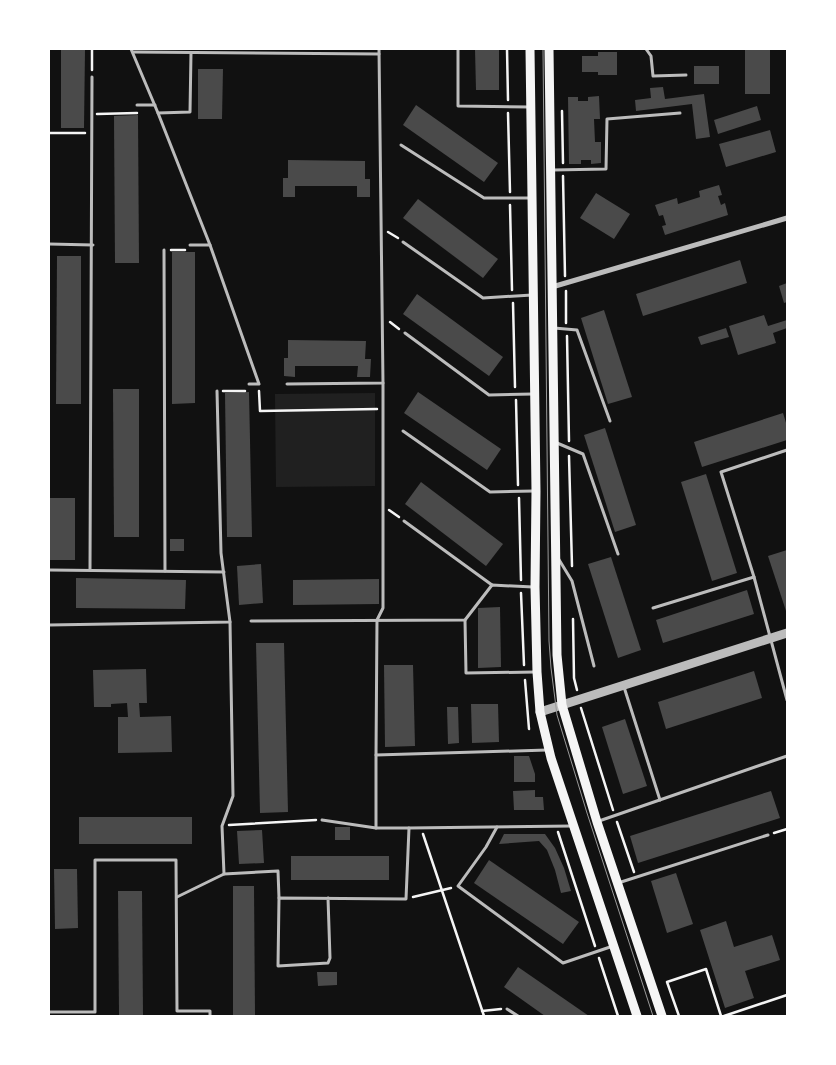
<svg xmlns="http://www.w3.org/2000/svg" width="836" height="1065" font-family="Rubik,sans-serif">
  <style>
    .green { fill: #202020 }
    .building { fill: #4a4a4a }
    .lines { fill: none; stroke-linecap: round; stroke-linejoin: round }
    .path { stroke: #f5f5f5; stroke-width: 2.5 }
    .service { stroke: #bcbcbc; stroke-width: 3 }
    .minor { stroke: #bcbcbc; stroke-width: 5 }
    .tertiary { stroke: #bcbcbc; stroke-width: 9 }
    .secondary { stroke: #f5f5f5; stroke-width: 9 }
    .tram { stroke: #9a9a9a; stroke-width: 1 }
  </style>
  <rect width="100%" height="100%" fill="#111"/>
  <path class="green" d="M375 393V486L276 487 275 394Z"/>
  <g class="building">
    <path d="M61 49H85L84 128H61Z"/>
    <path d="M475 49H499V90H476Z"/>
    <rect x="745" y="49" width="25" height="45"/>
    <path d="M598 52H617V75H598V72H582V56H598Z"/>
    <rect x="694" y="66" width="25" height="18"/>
    <path d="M198 69H223L222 119H198Z"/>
    <path d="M663 87 665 99 704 94 710 137 696 139 692 104 636 111 635 100 651 98 650 88Z"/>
    <path d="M599 96 600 119H594L595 142H601V163L591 164V160H581V164H569L568 97H578V101H588V97Z"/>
    <path d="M416 105 498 163 484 182 403 125Z"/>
    <path d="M757 106 761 120 718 134 714 120Z"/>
    <path d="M138 115 139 263H115L114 116Z"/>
    <path d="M770 130 776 152 726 167 719 144Z"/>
    <path d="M288 160 365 161V179H370V197H357V186H295V197H283V178H288Z"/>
    <path d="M719 185 722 195 718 196 721 205 725 203 728 215 665 235 662 226 666 225 663 215 659 216 655 205 677 198 678 204 700 197 699 191Z"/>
    <path d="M596 193 630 214 614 239 580 218Z"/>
    <path d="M418 199 498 259 483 278 403 218Z"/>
    <path d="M172 252H195V403L172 404Z"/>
    <path d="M57 256H81V404H56Z"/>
    <path d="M740 260 747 283 643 316 636 294Z"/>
    <path d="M787 283V302L784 303 779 286Z"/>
    <path d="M417 294 503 357 489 376 403 314Z"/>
    <path d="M604 310 632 397 608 404 581 318Z"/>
    <path d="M764 315 768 326 787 320V328L773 333 776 343 738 355 729 326Z"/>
    <path d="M726 328 729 337 701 345 698 337Z"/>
    <path d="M288 340 366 341 365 359H371L370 377H357L358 366H295V377L284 376V358H288Z"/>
    <path d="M113 389H139V537H114Z"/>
    <path d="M249 392 252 537H227L225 393Z"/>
    <path d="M418 392 501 449 487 470 404 413Z"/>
    <path d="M783 413 787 426V440L702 467 694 442Z"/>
    <path d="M605 428 636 525 615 532 584 435Z"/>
    <path d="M706 474 737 573 712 581 681 482Z"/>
    <path d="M421 482 503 544 486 566 405 504Z"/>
    <rect x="50" y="498" width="25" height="62"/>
    <rect x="170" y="539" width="14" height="12"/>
    <path d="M787 550V614L768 556Z"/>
    <path d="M611 557 641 650 618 658 588 564Z"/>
    <path d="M261 564 263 603 239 605 237 566Z"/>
    <path d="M76 578 186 580 185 609 76 608Z"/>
    <path d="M379 579V604L293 605V580Z"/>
    <path d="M747 590 754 614 663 643 656 620Z"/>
    <path d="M500 607 501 667 478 668V608Z"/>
    <path d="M256 643H284L288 812 260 813Z"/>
    <path d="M384 665H413L415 746 385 747Z"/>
    <path d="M146 669 147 703H139L140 717 171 716 172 752 118 753V717H128L127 703 111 704V707H94L93 670Z"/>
    <path d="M754 671 762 698 666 729 658 702Z"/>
    <path d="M471 704H498L499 742 472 743Z"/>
    <path d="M447 707H458L459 743 448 744Z"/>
    <path d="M625 719 647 786 623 794 602 727Z"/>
    <path d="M514 756H529L535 774V782H514Z"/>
    <path d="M535 790V797H543L544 810H514L513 791Z"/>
    <path d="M771 791 780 818 638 863 630 836Z"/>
    <rect x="79" y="817" width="113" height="27"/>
    <rect x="335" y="827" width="15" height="13"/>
    <path d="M262 830 264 863 239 864 237 831Z"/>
    <path d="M504 834H545L555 848 564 868 571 891 561 893 555 870 547 850 539 841 499 844Z"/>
    <rect x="291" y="856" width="98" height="24"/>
    <path d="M489 860 579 922 563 944 474 883Z"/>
    <path d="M54 869H77L78 928 55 929Z"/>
    <path d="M676 873 693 924 667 933 651 881Z"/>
    <path d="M233 886H254L255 1016H233Z"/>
    <path d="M118 891H142L143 1016H119Z"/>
    <path d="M726 921 734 947 772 935 780 960 745 971 754 998 725 1008 700 930Z"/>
    <path d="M518 967 589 1016H545L504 987Z"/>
    <path d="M317 972H337V985L318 986Z"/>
  </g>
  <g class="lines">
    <g class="path">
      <path d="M507 49 508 100"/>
      <path d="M92 70V49"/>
      <path d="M562 111 563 163"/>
      <path d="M508 113 510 192"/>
      <path d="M97 114 137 113"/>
      <path d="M49 133H85"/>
      <path d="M563 176 565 276"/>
      <path d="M510 205 512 290"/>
      <path d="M388 232 398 238"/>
      <path d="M171 250H185"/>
      <path d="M566 291V323"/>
      <path d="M513 303 515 387"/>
      <path d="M390 322 399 329"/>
      <path d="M567 336 569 441"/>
      <path d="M223 391H245"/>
      <path d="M259 391 260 411 377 409"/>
      <path d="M516 400 518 485"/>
      <path d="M569 456 572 566"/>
      <path d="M519 498 521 580"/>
      <path d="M389 510 399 517"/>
      <path d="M521 593 524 665"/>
      <path d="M573 619 574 678 577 690"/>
      <path d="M525 680 529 729"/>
      <path d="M581 708 613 810"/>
      <path d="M617 822 634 872"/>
      <path d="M229 825 316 820"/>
      <path d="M558 832 595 946"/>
      <path d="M774 833 787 829"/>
      <path d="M423 834 484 1016"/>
      <path d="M413 897 451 888"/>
      <path d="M599 958 618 1016"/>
      <path d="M482 1011 501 1009"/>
      <path d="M679 1016 667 982 706 969 721 1016"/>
      <path d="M724 1016 787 995"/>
    </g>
    <g class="service">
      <path d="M131 49 158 113 210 245H190"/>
      <path d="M458 49V106L530 107"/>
      <path d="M646 49 651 56 653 76 686 75"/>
      <path d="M133 52 379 54"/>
      <path d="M137 105H155"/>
      <path d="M158 113 190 112 191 53"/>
      <path d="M401 145 484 198H530"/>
      <path d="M553 170 606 169 607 119 680 113"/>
      <path d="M403 242 483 298 532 295"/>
      <path d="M49 244 93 245"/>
      <path d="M210 245 259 384H249"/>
      <path d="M164 250 165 571"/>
      <path d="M554 328 577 330 610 421"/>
      <path d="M405 333 489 395 533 394"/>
      <path d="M383 383V608L377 620 376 755 547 750"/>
      <path d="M287 384 383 383 379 49"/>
      <path d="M403 431 490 492 534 491"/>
      <path d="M557 443 583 454 618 554"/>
      <path d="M787 450 721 472 754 577 787 700"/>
      <path d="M404 521 492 585"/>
      <path d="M558 558 572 581 594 666"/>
      <path d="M49 570 224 572"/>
      <path d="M90 570 92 77"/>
      <path d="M653 608 754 577"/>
      <path d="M465 620 466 673 535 672"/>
      <path d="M251 621 465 620 492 585 533 587"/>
      <path d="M49 625 230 622 221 553 217 391"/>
      <path d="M624 687 660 800"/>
      <path d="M376 755V828"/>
      <path d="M322 820 376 828H409"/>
      <path d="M599 821 787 756"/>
      <path d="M497 827 486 847 458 886 563 963 613 946"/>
      <path d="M224 874 278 871 279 898"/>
      <path d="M618 883 768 835"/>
      <path d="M177 897 224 874 222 826 233 796 230 622"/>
      <path d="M328 898 330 958 328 963 278 966 279 898 406 899 409 828 572 826"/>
      <path d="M507 1009 518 1016"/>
      <path d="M49 1012H95V860H176L177 1011H210V1016"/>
    </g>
    <path class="minor" d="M552 287 787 218"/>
    <path class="tertiary" d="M540 712 787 633"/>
    <g class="secondary">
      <path d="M530 49 536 491 535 587 537 672 540 712 551 758 637 1016"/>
      <path d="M549 49 557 655 562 705 597 822 662 1016"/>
    </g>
    <path class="tram" d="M543 49 549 641 551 668 557 715 587 813 653 1016"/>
  </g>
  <rect width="836" height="1065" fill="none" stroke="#ffffff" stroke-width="100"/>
</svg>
